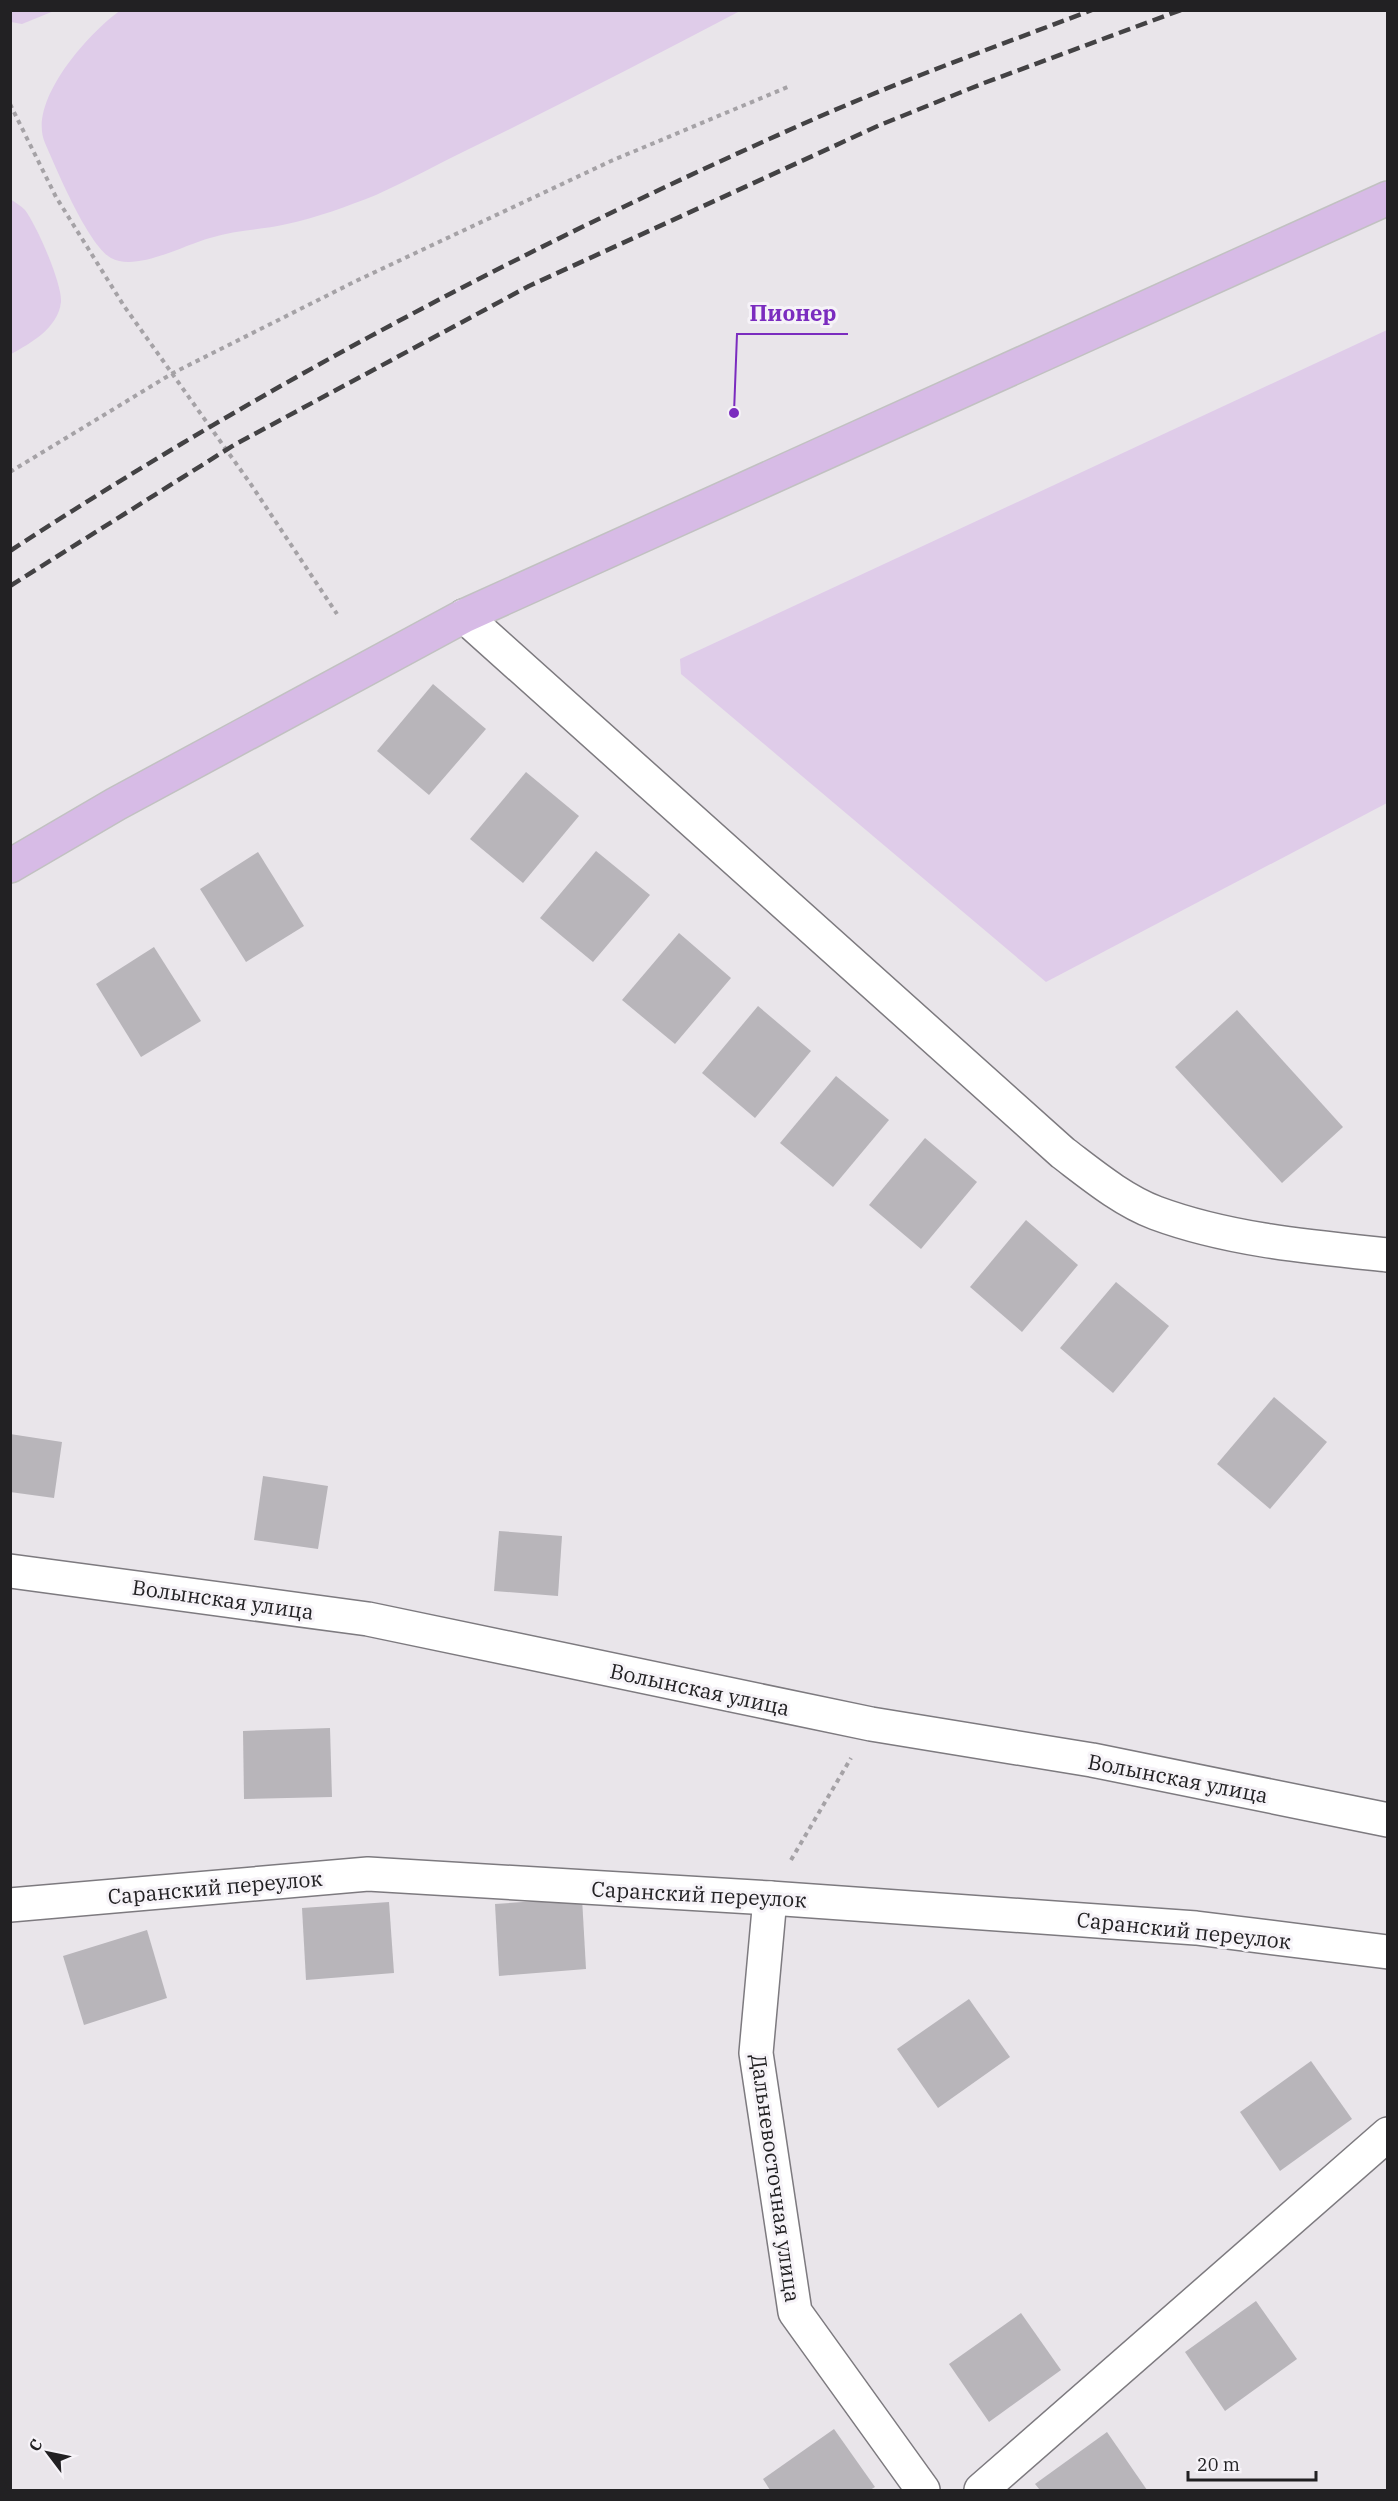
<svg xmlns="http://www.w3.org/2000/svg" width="1398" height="2501" font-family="'IBM Plex Serif',serif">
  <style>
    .green { fill: #dfcce9 }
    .building { fill: #b8b5ba }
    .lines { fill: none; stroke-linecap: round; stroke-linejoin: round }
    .minor-casing { stroke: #7d7a7f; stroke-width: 36 }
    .primary-casing { stroke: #c1c1c1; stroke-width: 36 }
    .path { stroke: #a5a2a6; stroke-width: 4; stroke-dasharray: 4.5 4.5; stroke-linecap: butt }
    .minor { stroke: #fff; stroke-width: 33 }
    .primary { stroke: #d7bbe6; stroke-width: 33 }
    .rail { stroke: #434244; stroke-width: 4.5; stroke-dasharray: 12 6; stroke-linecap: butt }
    .labels { text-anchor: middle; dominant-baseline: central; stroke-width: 6; stroke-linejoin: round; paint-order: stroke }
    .street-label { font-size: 21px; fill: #222123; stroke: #f6f3f8 }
    .leader { fill: none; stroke: #7b2cbf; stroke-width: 2 }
    .callout-dot { fill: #7b2cbf; stroke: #f6f3f8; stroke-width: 2 }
    .callout-label { font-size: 22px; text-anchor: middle; font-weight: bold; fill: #7b2cbf; stroke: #f6f3f8; stroke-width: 6; stroke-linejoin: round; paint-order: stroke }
  </style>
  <rect width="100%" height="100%" fill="#e9e5ea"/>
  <g class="green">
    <path d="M11 10H54V11L22 24 11 22Z"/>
    <path d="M121 10H740V11C650 58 560 105 469 149 438 164 407 181 376 195 348 206 316 218 287 224 261 230 235 230 210 238 184 245 136 272 111 258 88 245 56 168 45 143 27 102 88 33 121 10Z"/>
    <path d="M10 199C15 202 21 206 25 210 37 226 62 283 61 302 58 328 31 343 11 354Z"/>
    <path d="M1387 330V803L1046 982 681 674 680 659Z"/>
  </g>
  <g class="building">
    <path d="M433 684 486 729 429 795 377 751Z"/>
    <path d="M526 772 579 816 523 883 470 839Z"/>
    <path d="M596 851 650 895 593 962 540 918Z"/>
    <path d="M258 852 304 926 246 962 200 889Z"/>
    <path d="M679 933 731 978 675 1044 622 1000Z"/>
    <path d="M154 947 201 1021 141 1057 96 984Z"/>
    <path d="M758 1006 811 1051 755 1118 702 1073Z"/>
    <path d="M1237 1010 1343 1127 1282 1183 1175 1067Z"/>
    <path d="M836 1076 889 1120 833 1187 780 1143Z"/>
    <path d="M925 1138 977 1182 921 1249 869 1205Z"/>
    <path d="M1026 1220 1078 1265 1022 1332 970 1287Z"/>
    <path d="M1116 1282 1169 1326 1113 1393 1060 1348Z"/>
    <path d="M1274 1397 1327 1442 1270 1509 1217 1464Z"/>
    <path d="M10 1434 62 1442 54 1498 10 1492Z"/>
    <path d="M263 1476 328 1486 318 1549 254 1540Z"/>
    <path d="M499 1531 562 1536 558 1596 494 1591Z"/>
    <path d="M330 1728 332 1797 244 1799 243 1731Z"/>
    <path d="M582 1898 586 1969 499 1976 495 1904Z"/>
    <path d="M389 1902 394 1973 306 1980 302 1908Z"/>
    <path d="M147 1930 167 1998 84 2025 63 1956Z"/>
    <path d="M969 1999 1010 2057 938 2108 897 2049Z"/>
    <path d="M1311 2061 1352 2119 1280 2171 1240 2112Z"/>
    <path d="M1256 2301 1297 2359 1225 2411 1185 2352Z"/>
    <path d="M1021 2313 1061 2370 989 2422 949 2364Z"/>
    <path d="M834 2429 875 2487 870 2490H770L763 2479Z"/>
    <path d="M1107 2432 1147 2490H1040L1035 2484Z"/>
  </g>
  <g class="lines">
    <defs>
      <g id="minor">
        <path d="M464 616 1063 1153C1092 1175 1122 1200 1156 1213 1229 1240 1311 1247 1388 1255"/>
        <path d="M10 1571 368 1619 871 1724 1092 1760 1388 1820"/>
        <path d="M770 1898 756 2053 795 2312 923 2490"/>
        <path d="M10 1905 368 1874 770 1898 1196 1928 1388 1952"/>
        <path d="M981 2490 1388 2134"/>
      </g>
      <path id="primary" d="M10 866 116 804 464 616 1388 198"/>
    </defs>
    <use href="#minor" class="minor-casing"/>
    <use href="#primary" class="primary-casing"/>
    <g class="path">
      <path d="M10 104 56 197 124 306 250 483 337 614"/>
      <path d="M10 472 173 373 356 281 611 161 790 86"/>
      <path d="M791 1860 851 1758"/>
    </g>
    <use href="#minor" class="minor"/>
    <use href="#primary" class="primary"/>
    <g class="rail">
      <path d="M10 551C265 384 536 242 814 119 905 79 1000 45 1092 10"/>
      <path d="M10 586 234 445 529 286 880 125 984 83 1181 10"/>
    </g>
  </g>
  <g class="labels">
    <g class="street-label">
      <text transform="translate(223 1599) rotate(8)">Волынская улица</text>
      <text transform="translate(700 1689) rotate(12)">Волынская улица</text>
      <text transform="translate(1178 1778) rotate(11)">Волынская улица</text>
      <text transform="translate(215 1887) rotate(-5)">Саранский переулок</text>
      <text transform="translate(699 1894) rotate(3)">Саранский переулок</text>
      <text transform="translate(1184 1930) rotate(6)">Саранский переулок</text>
      <text transform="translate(776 2178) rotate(82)">Дальневосточная улица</text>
    </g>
  </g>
  <path class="leader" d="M734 413L737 334H848"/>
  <circle class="callout-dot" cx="734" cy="413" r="6"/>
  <g class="callout-label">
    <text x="793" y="321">Пионер</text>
  </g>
  <rect width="1398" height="2501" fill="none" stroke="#222123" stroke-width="24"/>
  <g transform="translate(48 2453) rotate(302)" stroke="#f6f3f8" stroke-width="4.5" paint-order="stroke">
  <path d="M0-4.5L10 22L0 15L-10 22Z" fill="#222123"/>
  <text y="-9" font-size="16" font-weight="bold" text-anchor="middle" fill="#222123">С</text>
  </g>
  <path d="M1188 2471v9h128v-9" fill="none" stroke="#222123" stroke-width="3"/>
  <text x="1197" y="2471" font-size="18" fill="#222123" stroke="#f6f3f8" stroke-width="4.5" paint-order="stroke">20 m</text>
</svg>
